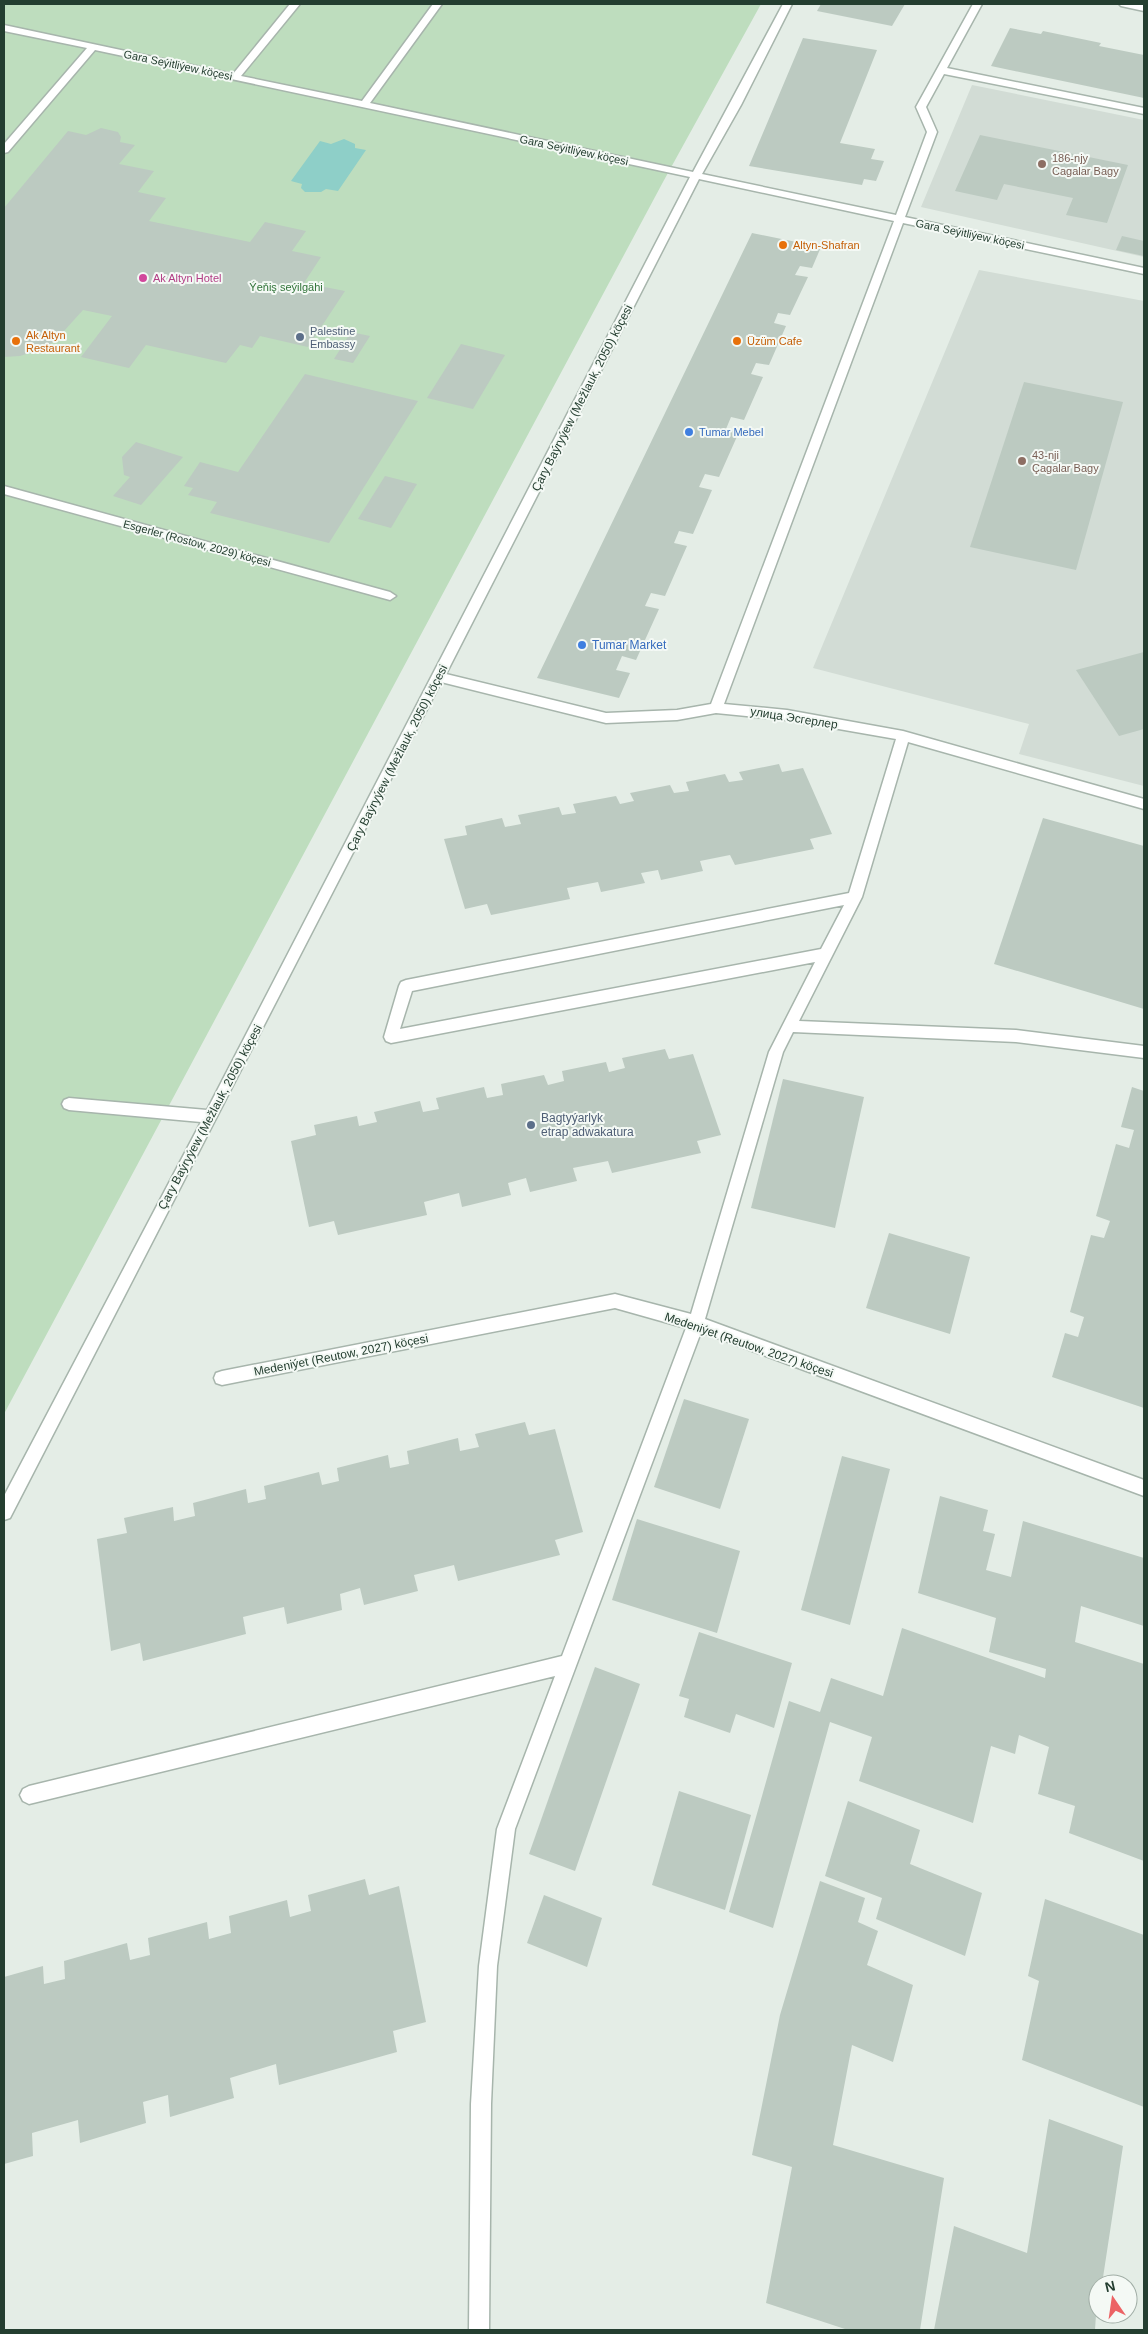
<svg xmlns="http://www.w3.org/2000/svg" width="1148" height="2334" font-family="Helvetica,sans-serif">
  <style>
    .built { fill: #d2dcd5 }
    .green { fill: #beddbe }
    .water { fill: #8ecfc8 }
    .building { fill: #bccac1 }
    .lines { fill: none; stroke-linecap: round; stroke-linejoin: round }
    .minor-casing { stroke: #a7b5ac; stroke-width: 3 }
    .minor { fill: #fff; fill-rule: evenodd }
    .education-dot { fill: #8d6e63; stroke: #f4f9f5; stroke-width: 2 }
    .food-dot { fill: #e8710a; stroke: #f4f9f5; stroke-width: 2 }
    .hotel-dot { fill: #d1479c; stroke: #f4f9f5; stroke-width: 2 }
    .service-dot { fill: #5c6f8a; stroke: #f4f9f5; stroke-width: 2 }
    .shop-dot { fill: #3f7fe0; stroke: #f4f9f5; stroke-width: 2 }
    .labels { text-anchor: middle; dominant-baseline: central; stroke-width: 4; stroke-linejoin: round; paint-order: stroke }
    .far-street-label { font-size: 11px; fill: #243e30; stroke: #f4f9f5 }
    .far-education-label { font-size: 11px; fill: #785e54; stroke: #f4f9f5; text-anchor: start }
    .far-food-label { font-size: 11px; fill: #c56008; stroke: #f4f9f5; text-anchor: start }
    .far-hotel-label { font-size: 11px; fill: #b23c85; stroke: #f4f9f5; text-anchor: start }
    .far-park-label { font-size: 11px; fill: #307338; stroke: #f4f9f5 }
    .far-service-label { font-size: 11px; fill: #4e5e75; stroke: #f4f9f5; text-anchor: start }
    .far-shop-label { font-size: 11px; fill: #366cbe; stroke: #f4f9f5; text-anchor: start }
    .street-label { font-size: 12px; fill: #243e30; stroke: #f4f9f5 }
    .shop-label { font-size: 12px; fill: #366cbe; stroke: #f4f9f5; text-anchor: start }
    .service-label { font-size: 12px; fill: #4e5e75; stroke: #f4f9f5; text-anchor: start }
  </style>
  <rect width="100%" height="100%" fill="#e4ede6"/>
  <g class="built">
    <path d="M972 85 1144 120V257L921 207Z"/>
    <path d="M979 270 1144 301V786L1019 754 1029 724 813 668Z"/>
  </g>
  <path class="green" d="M4 4H761L663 182 4 1414Z"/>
  <path class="water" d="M344 139 355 144V148L366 150 338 191 326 189 321 192H305L301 188 302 184 291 181 320 141 331 144Z"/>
  <g class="building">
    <path d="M821 4H905L892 26 817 11Z"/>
    <path d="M1010 28 1041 34 1043 31 1101 43 1099 46 1144 55V98L991 66Z"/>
    <path d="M803 38 877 50 840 143 875 149 871 159 884 161 876 181 864 179 862 185 749 166Z"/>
    <path d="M101 128 118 132 121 137 120 142 135 145 119 164 154 171 138 192 166 198 149 221 250 242 265 222 306 231 292 251 321 257 304 283 345 291 308 347 260 336 252 348 240 345 226 363 146 345 129 368 81 357 112 316 83 310 55 341 39 350 20 356 4 357V208L68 131 86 135Z"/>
    <path d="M980 135 1128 165 1107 223 1066 215 1073 198 1004 184 997 200 955 191Z"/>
    <path d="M752 233 821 247 812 268 800 266 795 275 808 277 790 315 778 313 774 323 786 326 769 365 756 363 751 374 763 377 744 420 731 417 726 429 739 432 719 477 705 474 699 487 712 490 693 534 679 531 674 543 687 546 665 596 651 593 645 606 659 609 636 660 622 656 616 670 630 673 619 698 537 678Z"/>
    <path d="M1122 236 1144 241V256L1116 250Z"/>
    <path d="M351 332 370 336 353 363 334 359Z"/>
    <path d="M461 344 505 355 473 409 427 398Z"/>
    <path d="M305 374 418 401 329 543 210 513 217 502 188 495 193 488 184 486 200 462 238 472Z"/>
    <path d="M1024 382 1123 402 1076 570 970 547Z"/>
    <path d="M136 442 183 457 141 505 113 496 130 477 124 475 122 457Z"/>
    <path d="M385 476 417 484 391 528 358 519Z"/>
    <path d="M1144 652V729L1119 736 1076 670Z"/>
    <path d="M779 764 782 772 803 768 832 834 810 839 814 849 735 865 730 855 700 861 703 871 661 880 658 870 641 873 645 883 601 892 598 882 567 888 570 899 491 915 487 904 465 909 444 839 467 835 465 826 502 818 505 827 521 824 518 815 559 807 562 815 576 813 573 804 616 796 620 804 634 801 630 793 670 785 674 793 689 791 686 782 725 774 729 782 743 780 739 772Z"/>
    <path d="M1043 818 1144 846V1009L994 964Z"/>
    <path d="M665 1049 669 1059 693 1054 721 1135 697 1141 701 1153 612 1173 608 1161 573 1168 577 1181 530 1192 526 1178 508 1183 511 1195 462 1207 459 1193 424 1202 427 1215 338 1235 334 1221 309 1227 291 1141 316 1135 314 1125 357 1116 359 1126 377 1122 374 1112 420 1101 423 1112 439 1109 436 1098 484 1087 487 1098 503 1095 501 1084 544 1075 548 1085 564 1081 562 1071 606 1062 609 1072 625 1068 622 1058Z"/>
    <path d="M783 1079 864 1097 835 1228 751 1208Z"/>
    <path d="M1132 1087 1144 1091V1408L1052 1377 1065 1333 1078 1337 1084 1317 1070 1312 1091 1235 1104 1238 1110 1221 1096 1216 1116 1144 1129 1148 1134 1130 1121 1127Z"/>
    <path d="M889 1233 970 1257 950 1334 866 1308Z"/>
    <path d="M684 1399 749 1419 720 1509 654 1487Z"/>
    <path d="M525 1422 529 1435 555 1429 583 1532 555 1540 560 1555 458 1581 454 1565 414 1575 418 1591 364 1605 360 1588 340 1594 342 1610 287 1624 284 1607 243 1617 246 1634 143 1661 140 1643 111 1651 97 1539 127 1533 124 1518 173 1507 174 1521 195 1516 193 1503 246 1489 248 1503 266 1499 264 1486 319 1472 322 1485 339 1481 337 1468 388 1455 390 1468 409 1464 407 1451 458 1438 460 1451 479 1447 475 1434Z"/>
    <path d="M842 1456 890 1469 850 1625 801 1610Z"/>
    <path d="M940 1496 988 1510 983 1531 995 1534 986 1570 1011 1577 1023 1521 1144 1558V1626L1081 1606 1075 1642 1144 1664V1861L1069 1833 1075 1806 1038 1794 1049 1747 1019 1735 1015 1754 991 1746 973 1823 859 1781 872 1737 830 1722 773 1928 729 1912 789 1701 820 1712 831 1678 883 1696 902 1628 1045 1678 1046 1669 989 1652 996 1618 918 1593Z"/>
    <path d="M637 1519 740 1551 717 1633 612 1600Z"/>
    <path d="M699 1632 792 1663 774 1728 736 1714 730 1733 684 1717 689 1699 679 1696Z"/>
    <path d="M595 1667 640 1684 575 1871 529 1854Z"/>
    <path d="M679 1791 751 1815 725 1910 652 1885Z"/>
    <path d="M848 1801 920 1830 910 1864 982 1893 965 1956 876 1919 882 1898 825 1876Z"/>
    <path d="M365 1879 369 1895 399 1886 426 2022 393 2031 397 2052 279 2085 276 2064 230 2078 234 2098 170 2117 168 2095 143 2102 146 2123 80 2143 78 2120 32 2133 33 2156 4 2164V1977L43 1966 44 1984 65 1979 64 1961 127 1943 130 1960 150 1955 148 1938 207 1922 209 1939 231 1933 229 1916 287 1900 290 1917 311 1911 308 1895Z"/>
    <path d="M820 1881 865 1898 858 1922 878 1931 867 1965 913 1985 893 2062 852 2045 833 2145 944 2178 920 2330H848L766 2303 792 2167 752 2155 780 2015Z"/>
    <path d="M544 1895 602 1918 587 1967 527 1943Z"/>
    <path d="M1045 1899 1144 1935V2107L1022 2060 1039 1981 1028 1976Z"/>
    <path d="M1049 2119 1123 2146 1102 2284H1098L1095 2330H934L954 2226 1027 2253Z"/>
  </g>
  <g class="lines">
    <defs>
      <g id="minor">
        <path d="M290 4H300L241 76 362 101 433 4H442L370 103 693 172 783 4H792L741 105 702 174 896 215 927 132 916 107 973 4H982L947 68 1144 108V114L944 74 926 107 937 132 905 217 1144 268V274L903 223 724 704 787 710 903 731 1144 799V809L908 742 862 897 799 1021 1016 1030 1144 1046V1058L1016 1042 793 1032 783 1052 705 1319 1144 1480V1496L701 1332 515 1829 497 1966 491 2104 489 2330H469L471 2104 479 1966 497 1829 555 1676 29 1804 23 1801 20 1795 23 1789 29 1786 562 1656 686 1328 615 1308 222 1385 216 1383 214 1378 216 1373 222 1371 615 1294 691 1314 769 1052 815 962 391 1043 386 1041 384 1037 399 986 401 982 406 980 849 893 896 739 787 720 716 713 677 720 606 723 441 682 10 1518 4 1520V1496L201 1122 69 1110 64 1108 62 1104 64 1100 69 1098 207 1110 690 177 95 50 8 152 4 153V144L87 48 4 31V25L233 74ZM699 179 894 221 711 704 677 710 606 713 446 674ZM844 905 821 949 400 1029 412 991Z"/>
        <path d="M1119 4 1144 5V11L1121 6Z"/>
        <path d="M4 486 390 592 396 596 390 600 4 494Z"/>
      </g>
    </defs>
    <use href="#minor" class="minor-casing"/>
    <use href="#minor" class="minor"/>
  </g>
  <g class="education-dot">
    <circle cx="1042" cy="164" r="5"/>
    <circle cx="1022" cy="461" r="5"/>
  </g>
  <g class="food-dot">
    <circle cx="783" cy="245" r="5"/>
    <circle cx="16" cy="341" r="5"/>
    <circle cx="737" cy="341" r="5"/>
  </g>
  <circle class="hotel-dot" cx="143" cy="278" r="5"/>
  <g class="service-dot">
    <circle cx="300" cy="337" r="5"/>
    <circle cx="531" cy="1125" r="5"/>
  </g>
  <g class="shop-dot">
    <circle cx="689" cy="432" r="5"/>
    <circle cx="582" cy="645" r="5"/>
  </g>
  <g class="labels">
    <g class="far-street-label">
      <text transform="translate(178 65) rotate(12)">Gara Seýitliýew köçesi</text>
      <text transform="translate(574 150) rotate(12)">Gara Seýitliýew köçesi</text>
      <text transform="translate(970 234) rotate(12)">Gara Seýitliýew köçesi</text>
      <text transform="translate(197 543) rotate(15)">Esgerler (Rostow, 2029) köçesi</text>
    </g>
    <g class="far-education-label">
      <text x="1052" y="158">186-njy<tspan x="1052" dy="13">Cagalar Bagy</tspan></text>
      <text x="1032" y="455">43-nji<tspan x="1032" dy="13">Çagalar Bagy</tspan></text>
    </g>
    <g class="far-food-label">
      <text x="793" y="245">Altyn-Shafran</text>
      <text x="26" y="335">Ak Altyn<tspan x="26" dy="13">Restaurant</tspan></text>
      <text x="747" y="341">Üzüm Cafe</text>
    </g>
    <g class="far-hotel-label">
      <text x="153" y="278">Ak Altyn Hotel</text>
    </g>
    <g class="far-park-label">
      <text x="286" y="287">Ýeňiş seýilgähi</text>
    </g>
    <g class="far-service-label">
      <text x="310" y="331">Palestine<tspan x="310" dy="13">Embassy</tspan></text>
    </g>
    <g class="far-shop-label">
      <text x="699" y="432">Tumar Mebel</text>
    </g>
    <g class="street-label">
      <text transform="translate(582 398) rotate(-63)">Çary Baýryýew (Mežlauk, 2050) köçesi</text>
      <text transform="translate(794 718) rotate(9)">улица Эсгерлер</text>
      <text transform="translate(397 758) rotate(-63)">Çary Baýryýew (Mežlauk, 2050) köçesi</text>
      <text transform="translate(210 1117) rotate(-62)">Çary Baýryýew (Mežlauk, 2050) köçesi</text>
      <text transform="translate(749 1345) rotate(19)">Medeniýet (Reutow, 2027) köçesi</text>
      <text transform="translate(341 1355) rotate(-11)">Medeniýet (Reutow, 2027) köçesi</text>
    </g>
    <g class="shop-label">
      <text x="592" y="645">Tumar Market</text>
    </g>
    <g class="service-label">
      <text x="541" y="1118">Bagtyýarlyk<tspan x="541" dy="14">etrap adwakatura</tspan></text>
    </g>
  </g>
  <rect width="1148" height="2334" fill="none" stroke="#243e30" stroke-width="10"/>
  <g transform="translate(1113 2299) rotate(347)"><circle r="24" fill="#f4f9f5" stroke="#a1aea6"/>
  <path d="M0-4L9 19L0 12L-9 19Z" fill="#ec6365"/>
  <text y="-8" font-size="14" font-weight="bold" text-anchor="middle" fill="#243e30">N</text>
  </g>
</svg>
